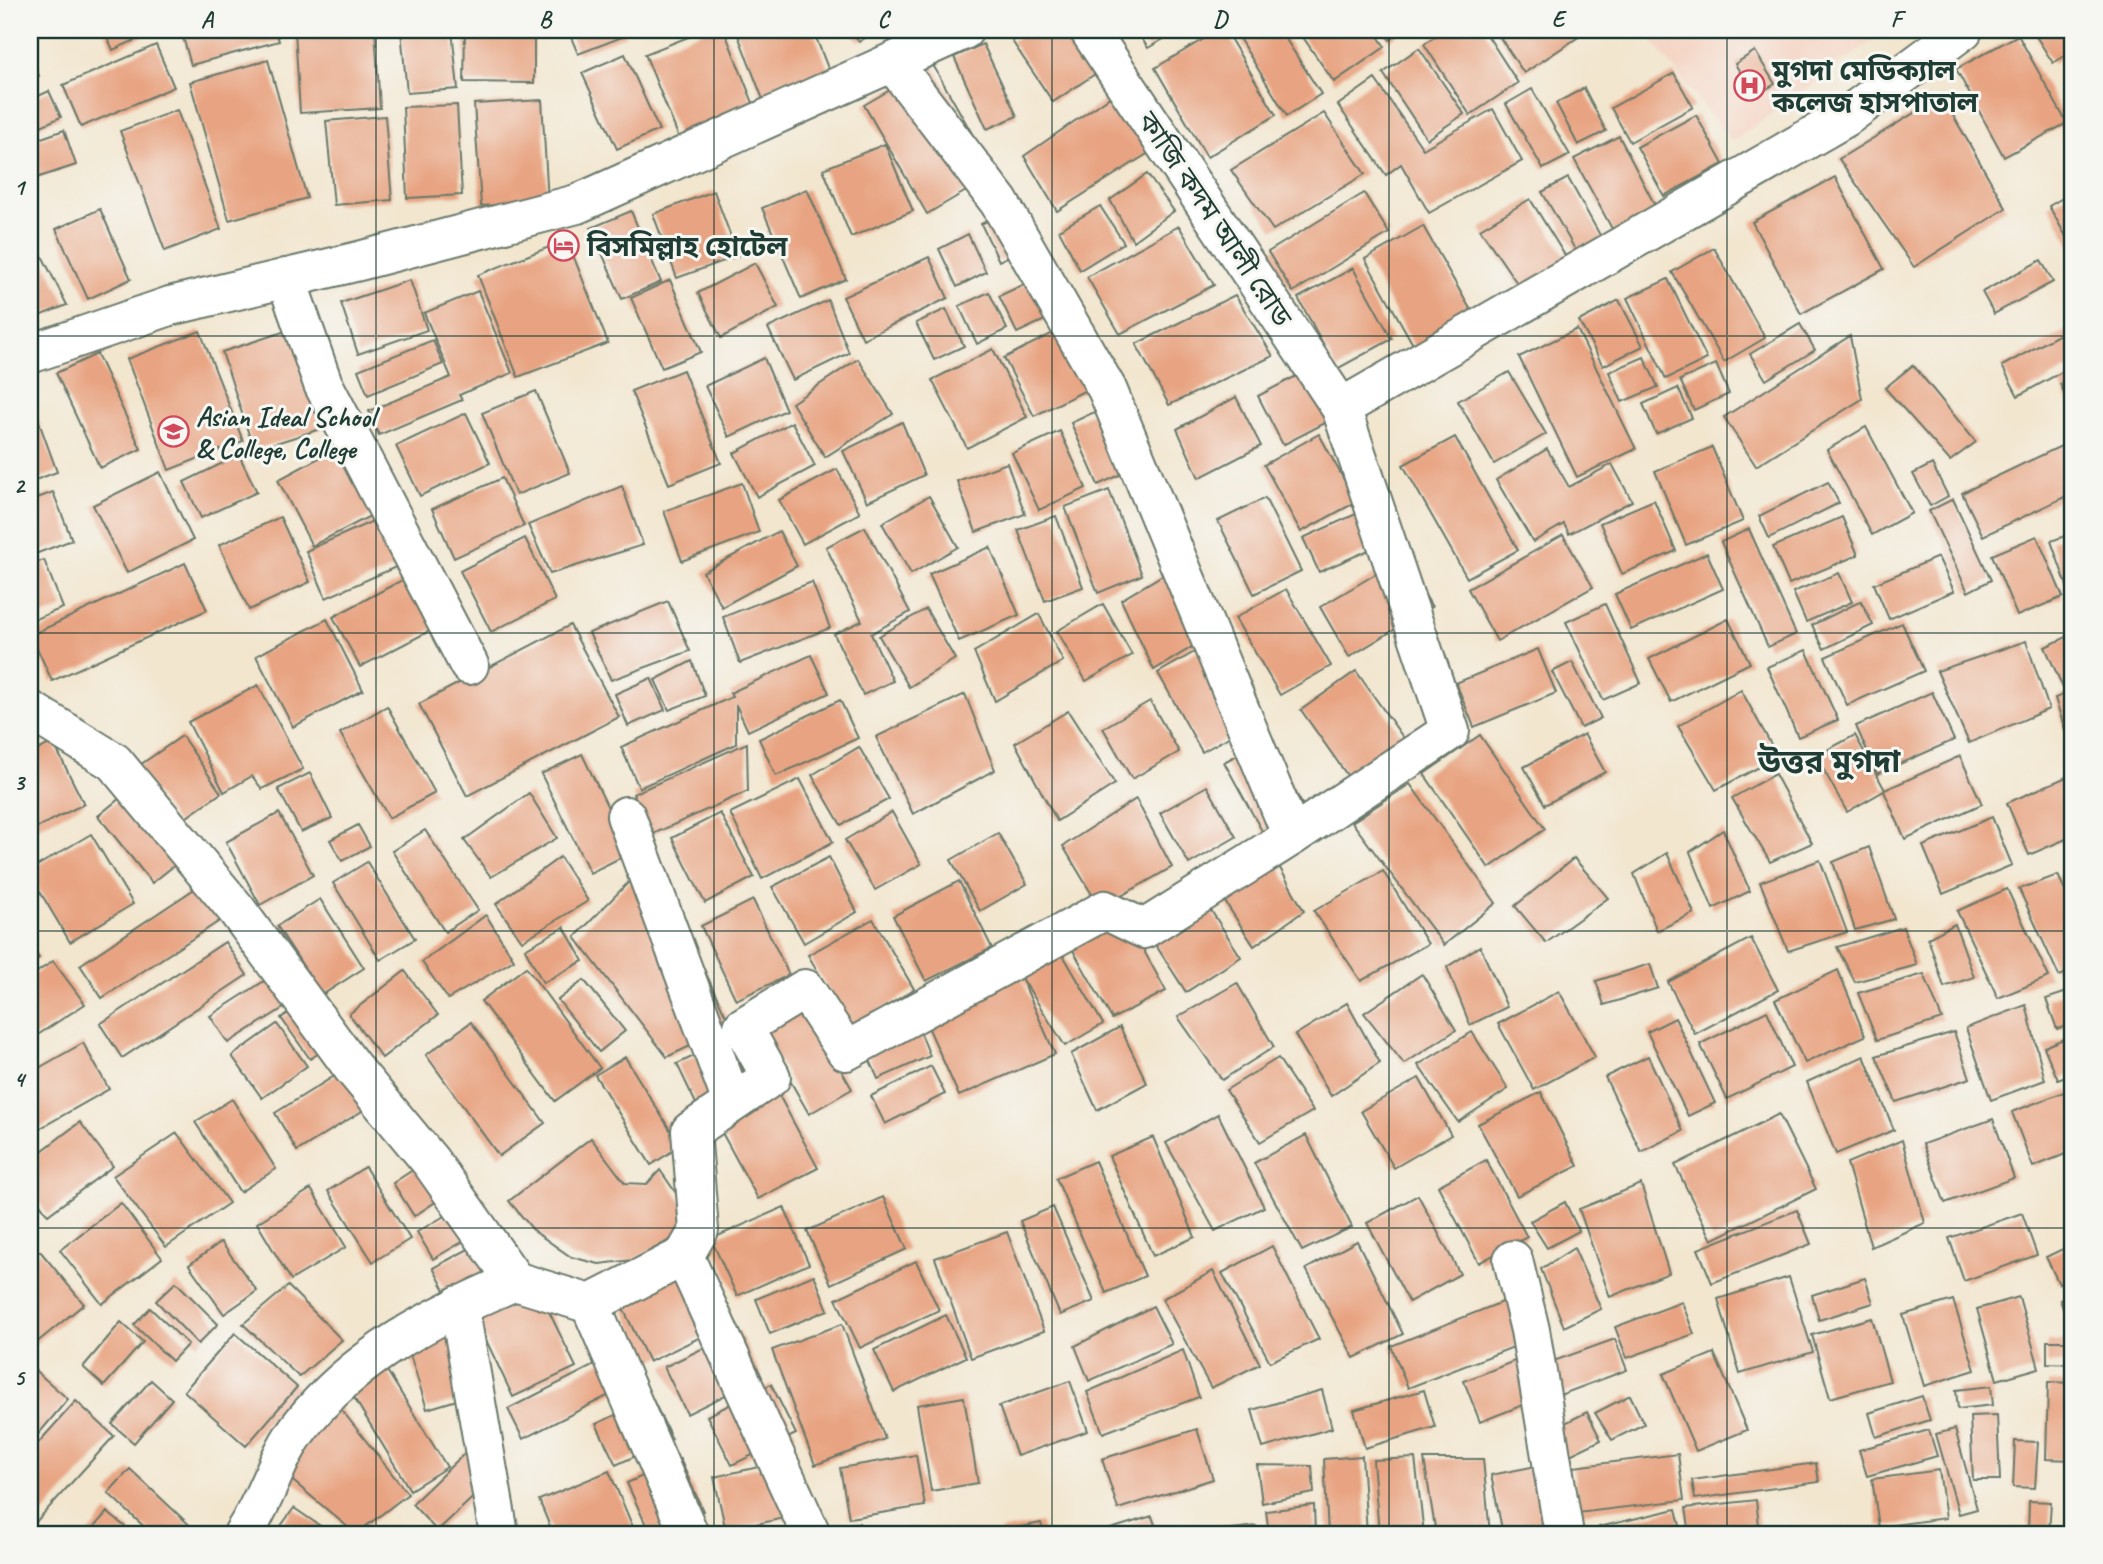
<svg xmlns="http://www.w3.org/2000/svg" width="2103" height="1564" font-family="Caveat,'Noto Sans Bengali',sans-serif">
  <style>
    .built { fill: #f5d3c1 }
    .building { fill: #e8a482 }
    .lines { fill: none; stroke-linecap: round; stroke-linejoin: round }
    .street-casing { stroke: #69786a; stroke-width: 42 }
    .street { stroke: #fff; stroke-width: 38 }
    .grid { fill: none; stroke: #1f3d34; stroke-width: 2; stroke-opacity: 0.55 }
    .labels { text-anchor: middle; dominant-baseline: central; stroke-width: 6; stroke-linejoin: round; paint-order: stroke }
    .poi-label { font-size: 28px; font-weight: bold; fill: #1f3d34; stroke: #f6f6f2; text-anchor: start }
    .street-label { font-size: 28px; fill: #1f3d34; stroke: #f6f6f2 }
    .quarter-label { font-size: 32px; font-weight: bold; fill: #1f3d34; stroke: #f6f6f2 }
    .neatline { fill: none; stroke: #1f3d34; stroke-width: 2.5 }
    .grid-label { font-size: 23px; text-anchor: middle; font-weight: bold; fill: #1f3d34 }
  </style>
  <rect width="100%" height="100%" fill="#f6f6f2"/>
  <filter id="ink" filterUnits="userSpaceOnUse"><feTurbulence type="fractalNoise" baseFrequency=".0143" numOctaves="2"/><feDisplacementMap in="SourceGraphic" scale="14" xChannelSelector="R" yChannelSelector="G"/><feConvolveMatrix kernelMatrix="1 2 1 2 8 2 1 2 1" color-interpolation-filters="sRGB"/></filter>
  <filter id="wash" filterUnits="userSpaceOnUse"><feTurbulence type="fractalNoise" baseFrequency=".00686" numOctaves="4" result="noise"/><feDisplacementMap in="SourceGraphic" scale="28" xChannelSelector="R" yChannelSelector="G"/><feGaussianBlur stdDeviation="1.57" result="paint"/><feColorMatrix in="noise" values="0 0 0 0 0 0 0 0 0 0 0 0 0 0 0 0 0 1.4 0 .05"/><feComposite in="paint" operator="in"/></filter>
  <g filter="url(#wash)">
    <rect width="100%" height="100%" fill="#f2e6cf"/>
    <path class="built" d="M1643 30H1888L1732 142Z"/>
    <g id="blocks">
      <g class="building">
        <path d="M104 30H158L113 50Z"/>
        <path d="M181 30H275L279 41 191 65Z"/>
        <path d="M295 30H375L380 108 300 113Z"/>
        <path d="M401 30H452L458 89 407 93Z"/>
        <path d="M465 30H534V83L464 82Z"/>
        <path d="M568 30H622L625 36 578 54Z"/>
        <path d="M706 30H724L755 108 679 138 645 54Z"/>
        <path d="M736 30H813L831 76 764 102Z"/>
        <path d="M850 30H877L859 42Z"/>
        <path d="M1030 30H1066L1095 74 1053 102 1012 41Z"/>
        <path d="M1136 30H1179L1148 48Z"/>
        <path d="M1219 30H1225L1276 115 1207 157 1155 68Z"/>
        <path d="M1234 30H1280L1321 94 1287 116Z"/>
        <path d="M1298 30H1374L1385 47 1334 82Z"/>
        <path d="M1382 30H1404L1390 40Z"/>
        <path d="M1445 30H1484L1518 83 1470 115 1424 44Z"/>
        <path d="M1495 30H1589L1524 73Z"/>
        <path d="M2032 30H2073V51L2053 63Z"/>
        <path d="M2018 35 2067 123 2004 157 1956 69Z"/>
        <path d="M983 44 1017 116 987 129 954 57Z"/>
        <path d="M156 45 174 87 81 127 63 85Z"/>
        <path d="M1419 48 1464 114 1427 139 1383 73Z"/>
        <path d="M1755 51 1775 84 1755 96 1735 64Z"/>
        <path d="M30 53 39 76 30 80Z"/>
        <path d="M625 54 659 130 617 149 582 73Z"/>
        <path d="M268 60 307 198 229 220 190 82Z"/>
        <path d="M933 65 995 174 927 214 864 105Z"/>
        <path d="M1674 73 1693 107 1630 142 1611 108Z"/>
        <path d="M1375 79 1423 149 1493 109 1522 161 1429 213 1401 164 1386 175 1338 105Z"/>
        <path d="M1584 88 1606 131 1578 145 1556 103Z"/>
        <path d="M1532 89 1570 155 1543 169 1506 104Z"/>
        <path d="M1120 90 1155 149 1057 211 1024 156Z"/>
        <path d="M49 91 61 117 30 131V100Z"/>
        <path d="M1942 96 2006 208 1914 267 1839 159Z"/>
        <path d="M542 100 548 202 481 206 474 104Z"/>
        <path d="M457 105 462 195 407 198 403 107Z"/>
        <path d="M177 110 221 229 165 251 120 131Z"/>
        <path d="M1324 113 1365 174 1273 230 1231 170Z"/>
        <path d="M1696 115 1723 164 1664 196 1637 147Z"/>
        <path d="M385 116 392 200 334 205 326 121Z"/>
        <path d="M64 130 76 165 30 180V142Z"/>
        <path d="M1619 136 1660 215 1617 238 1574 159Z"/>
        <path d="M885 144 913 211 851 237 823 169Z"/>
        <path d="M1147 174 1174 211 1133 241 1110 200Z"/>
        <path d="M1835 177 1884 269 1801 314 1752 222Z"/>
        <path d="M1568 178 1605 244 1580 258 1542 192Z"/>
        <path d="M807 189 846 279 801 299 762 208Z"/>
        <path d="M714 191 738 256 677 278 653 214Z"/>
        <path d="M2073 192V249L2049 206Z"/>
        <path d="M1364 193 1389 233 1293 292 1268 252Z"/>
        <path d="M1530 199 1569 262 1523 292 1480 229Z"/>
        <path d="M1100 206 1124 243 1080 270 1059 230Z"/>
        <path d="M100 209 131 279 88 299 56 229Z"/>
        <path d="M1010 209 1028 247 999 261 981 224Z"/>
        <path d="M631 211 661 282 622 299 591 228Z"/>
        <path d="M1179 226 1214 285 1120 334 1087 277Z"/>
        <path d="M1423 226 1473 314 1415 348 1365 259Z"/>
        <path d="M968 234 986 272 957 287 939 249Z"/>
        <path d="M33 238 67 305 34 318 30 309V239Z"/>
        <path d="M567 240 608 343 518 377 478 275Z"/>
        <path d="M1714 248 1765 338 1724 362 1672 272Z"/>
        <path d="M929 257 948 298 863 339 843 297Z"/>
        <path d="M2041 260 2053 282 1994 314 1982 292Z"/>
        <path d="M755 263 778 307 721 338 698 293Z"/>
        <path d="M1353 268 1392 339 1337 369 1298 298Z"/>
        <path d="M1668 279 1707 359 1666 379 1627 298Z"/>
        <path d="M410 280 427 330 358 354 341 303Z"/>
        <path d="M670 280 701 352 662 368 631 298Z"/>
        <path d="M1029 282 1047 319 1017 333 999 296Z"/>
        <path d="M478 291 512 373 459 395 462 400 379 435 369 411 451 377 424 313Z"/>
        <path d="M989 292 1007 329 977 344 959 306Z"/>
        <path d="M1235 295 1273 356 1169 405 1136 344Z"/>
        <path d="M828 300 849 353 793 380 768 328Z"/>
        <path d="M1619 300 1643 346 1603 366 1579 321Z"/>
        <path d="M946 309 964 346 934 360 916 323Z"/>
        <path d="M1800 324 1815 350 1766 380 1750 354Z"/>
        <path d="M301 326 333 425 254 450 222 352Z"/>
        <path d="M2073 327V366L2018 396 2002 366Z"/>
        <path d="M1061 329 1090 388 1034 416 1004 358Z"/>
        <path d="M1577 329 1636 449 1577 477 1519 357Z"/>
        <path d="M200 331 243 441 169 470 127 359Z"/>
        <path d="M1850 336 1862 399 1756 466 1724 417Z"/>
        <path d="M433 340 443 364 368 395 358 370Z"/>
        <path d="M993 349 1027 417 967 448 932 380Z"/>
        <path d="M97 354 141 449 100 468 56 373Z"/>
        <path d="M1644 357 1658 387 1622 402 1609 372Z"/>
        <path d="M764 358 786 410 729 437 705 386Z"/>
        <path d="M858 359 893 414 825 457 792 403Z"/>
        <path d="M1716 364 1729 394 1694 410 1680 380Z"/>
        <path d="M1913 365 1976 442 1950 461 1885 388Z"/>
        <path d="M683 370 721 463 669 484 631 391Z"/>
        <path d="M1304 372 1329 421 1283 445 1258 396Z"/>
        <path d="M1509 372 1546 434 1494 464 1458 401Z"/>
        <path d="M2073 378V411L2060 384Z"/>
        <path d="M1678 388 1692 418 1656 434 1643 404Z"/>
        <path d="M536 391 570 473 516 495 482 413Z"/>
        <path d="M30 397 57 472 30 482Z"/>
        <path d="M1236 397 1261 446 1199 478 1177 429Z"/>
        <path d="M1107 406 1135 468 1098 485 1071 423Z"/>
        <path d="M466 413 490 463 420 496 396 446Z"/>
        <path d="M792 422 815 466 757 497 734 453Z"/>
        <path d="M902 422 924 475 867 502 843 451Z"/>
        <path d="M1866 427 1912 513 1872 535 1827 450Z"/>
        <path d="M1060 431 1086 488 1039 510 1012 453Z"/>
        <path d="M1319 434 1356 502 1301 532 1264 465Z"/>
        <path d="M1455 437 1518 550 1467 578 1403 465Z"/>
        <path d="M2063 445 2073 466V493L1983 536 1962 493Z"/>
        <path d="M341 446 376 513 312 546 278 480Z"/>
        <path d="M1712 447 1743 521 1686 545 1655 471Z"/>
        <path d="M1547 449 1569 487 1612 464 1632 501 1569 534 1564 524 1533 542 1496 480Z"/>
        <path d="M239 455 257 492 201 518 184 482Z"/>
        <path d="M1007 463 1025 514 976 532 957 481Z"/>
        <path d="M1932 464 1948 496 1930 506 1913 474Z"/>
        <path d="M837 469 860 513 803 544 779 500Z"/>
        <path d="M160 472 193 540 127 573 93 505Z"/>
        <path d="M502 478 524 526 454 558 432 509Z"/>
        <path d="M1828 482 1839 503 1769 538 1759 516Z"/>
        <path d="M742 483 759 532 682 561 664 511Z"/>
        <path d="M622 486 643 545 550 574 528 525Z"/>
        <path d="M1109 490 1142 575 1098 593 1065 507Z"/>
        <path d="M53 492 72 540 30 556V501Z"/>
        <path d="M929 496 958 547 911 574 882 523Z"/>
        <path d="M1265 498 1301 571 1254 594 1218 521Z"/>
        <path d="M1953 499 1991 580 1968 592 1929 511Z"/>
        <path d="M1654 500 1676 551 1622 574 1600 523Z"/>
        <path d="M1369 508 1385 543 1319 572 1303 538Z"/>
        <path d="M1056 516 1083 587 1045 601 1018 530Z"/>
        <path d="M280 517 310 582 249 610 219 545Z"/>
        <path d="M1842 517 1858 555 1789 584 1773 547Z"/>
        <path d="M375 520 396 567 326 598 306 551Z"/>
        <path d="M865 527 910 612 871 634 893 681 863 695 834 634 862 621 826 547Z"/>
        <path d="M1749 529 1796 634 1768 647 1721 542Z"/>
        <path d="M779 531 797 566 722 607 703 572Z"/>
        <path d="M2073 533V589L2069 591 2051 541Z"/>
        <path d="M1563 535 1593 587 1497 641 1468 589Z"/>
        <path d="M2037 536 2063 597 2017 616 1992 555Z"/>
        <path d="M525 538 555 600 491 632 460 571Z"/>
        <path d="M990 547 1019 615 959 641 929 574Z"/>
        <path d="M1707 553 1723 589 1631 630 1615 594Z"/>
        <path d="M1938 557 1954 591 1889 619 1874 584Z"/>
        <path d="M1403 558 1432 607 1349 657 1320 607Z"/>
        <path d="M44 560 63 608 30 621V565Z"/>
        <path d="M185 563 207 610 52 681 31 635Z"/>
        <path d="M415 573 443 624 360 667 333 617Z"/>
        <path d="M1166 573 1200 642 1154 670 1121 600Z"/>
        <path d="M1839 573 1852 602 1806 622 1793 592Z"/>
        <path d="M812 582 830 628 740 663 723 617Z"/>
        <path d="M1286 589 1331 666 1280 695 1235 618Z"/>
        <path d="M668 601 690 651 611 680 589 633Z"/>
        <path d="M1861 601 1873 625 1824 649 1812 625Z"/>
        <path d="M1103 604 1132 655 1086 681 1057 631Z"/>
        <path d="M1605 604 1641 683 1603 700 1566 622Z"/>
        <path d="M926 609 955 659 909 687 879 636Z"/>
        <path d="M1039 614 1063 661 995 701 974 652Z"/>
        <path d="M327 619 363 690 293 727 256 656Z"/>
        <path d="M1728 619 1750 663 1671 702 1649 659Z"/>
        <path d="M1902 623 1924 671 1847 705 1825 657Z"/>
        <path d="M570 625 619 717 467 796 419 704Z"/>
        <path d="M2073 634V686L2064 690 2045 647Z"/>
        <path d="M2026 641 2049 709 1969 743 1937 671Z"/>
        <path d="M1212 642 1257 721 1202 752 1158 673Z"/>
        <path d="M1538 649 1556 693 1474 727 1456 683Z"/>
        <path d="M1806 650 1838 720 1798 737 1767 667Z"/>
        <path d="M811 655 829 693 748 731 736 705V744L639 788 621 747 732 697 730 693Z"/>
        <path d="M692 661 705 696 669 710 655 680Z"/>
        <path d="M1572 662 1601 718 1581 728 1552 672Z"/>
        <path d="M1356 671 1407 743 1352 782 1301 710Z"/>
        <path d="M651 678 665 710 628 726 615 694Z"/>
        <path d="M258 685 303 769 262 789 252 776 224 792 188 722Z"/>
        <path d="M1741 690 1778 757 1716 790 1678 726Z"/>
        <path d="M2073 691V755L2055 698Z"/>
        <path d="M1932 692 1954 740 1877 774 1856 726Z"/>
        <path d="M965 694 995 770 913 814 876 737Z"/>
        <path d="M840 700 858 738 776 776 759 739Z"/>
        <path d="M1150 701 1179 752 1132 779 1103 728Z"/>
        <path d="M387 706 435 793 389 818 340 733Z"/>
        <path d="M1068 711 1115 784 1057 821 1015 743Z"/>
        <path d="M1584 734 1605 772 1545 805 1524 767Z"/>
        <path d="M1480 735 1545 829 1489 868 1424 774Z"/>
        <path d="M1855 735 1885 790 1960 756 1982 804 1905 839 1884 791 1847 812 1816 756Z"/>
        <path d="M182 736 221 793 177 824 137 767Z"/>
        <path d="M1267 739 1310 819 1268 842 1224 762Z"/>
        <path d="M53 742 84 804 30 831V754Z"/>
        <path d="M747 743 748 791 651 835 633 794Z"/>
        <path d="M859 747 889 799 841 825 812 775Z"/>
        <path d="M582 754 630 853 590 873 541 774Z"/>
        <path d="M310 773 332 818 301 832 278 789Z"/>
        <path d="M1775 774 1812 843 1770 862 1732 798Z"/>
        <path d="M2071 775 2073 836 2029 855 2007 803Z"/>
        <path d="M800 779 833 842 762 879 730 813Z"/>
        <path d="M1410 784 1496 903 1444 945 1352 822Z"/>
        <path d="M136 785 190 853 152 883 98 816Z"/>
        <path d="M1207 786 1236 837 1189 864 1160 813Z"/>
        <path d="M529 793 557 838 491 877 464 840Z"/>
        <path d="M1136 799 1172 867 1100 908 1063 846Z"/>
        <path d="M892 812 921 864 875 890 845 840Z"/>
        <path d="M279 813 313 875 260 905 226 842Z"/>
        <path d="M720 813 754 877 705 903 672 838Z"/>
        <path d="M1992 817 2012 865 1943 894 1923 846Z"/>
        <path d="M358 825 370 846 342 861 330 840Z"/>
        <path d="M425 830 478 910 445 932 392 851Z"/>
        <path d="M1723 830 1750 891 1713 909 1690 852Z"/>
        <path d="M998 833 1027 884 980 911 951 860Z"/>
        <path d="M91 834 133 904 70 942 30 875V870Z"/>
        <path d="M1869 847 1894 919 1855 930 1833 862Z"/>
        <path d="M1667 853 1694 913 1657 931 1634 874Z"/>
        <path d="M560 857 588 901 522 941 496 904Z"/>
        <path d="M829 857 857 912 804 943 772 887Z"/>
        <path d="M652 858 731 1027 667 1057 575 937Z"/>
        <path d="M1574 858 1608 898 1546 943 1515 906Z"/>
        <path d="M1820 860 1847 932 1788 951 1760 882Z"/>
        <path d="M1276 861 1304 911 1254 946 1222 897Z"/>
        <path d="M367 862 415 939 380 960 333 883Z"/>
        <path d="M1383 871 1428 944 1361 981 1314 911Z"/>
        <path d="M2058 875 2073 908V971L2059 976 2019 889Z"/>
        <path d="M959 881 992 948 926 981 893 916Z"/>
        <path d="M205 882 227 916 102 998 80 965Z"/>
        <path d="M2007 889 2049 977 1998 998 1957 911Z"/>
        <path d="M1203 898 1241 957 1186 992 1148 933Z"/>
        <path d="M320 899 364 968 322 995 277 926Z"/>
        <path d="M753 900 789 975 736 1000 701 926Z"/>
        <path d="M486 915 514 960 448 999 422 962Z"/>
        <path d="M1126 918 1166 991 1112 1019 1070 945Z"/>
        <path d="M873 919 914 989 851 1029 808 955Z"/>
        <path d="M1955 924 1974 977 1944 987 1928 938Z"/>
        <path d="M564 927 583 961 543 983 525 949Z"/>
        <path d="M1903 927 1917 965 1855 982 1837 947Z"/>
        <path d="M1751 938 1778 990 1695 1034 1668 982Z"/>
        <path d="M225 942 247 975 122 1058 100 1024Z"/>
        <path d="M30 946 39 958 30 964Z"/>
        <path d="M1480 946 1507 1007 1470 1025 1447 967Z"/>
        <path d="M1059 948 1103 1024 1065 1046 1020 975 1055 1054 959 1096 921 1011Z"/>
        <path d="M53 961 85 1004 30 1040V977Z"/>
        <path d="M1650 964 1658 988 1604 1005 1596 981Z"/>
        <path d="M526 967 600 1068 555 1101 481 1001Z"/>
        <path d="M1838 970 1865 1036 1805 1063 1775 1000Z"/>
        <path d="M405 971 438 1015 382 1058 349 1014Z"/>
        <path d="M275 974 293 1002 228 1043 210 1016Z"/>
        <path d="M1422 974 1456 1030 1404 1064 1364 1013Z"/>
        <path d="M1924 974 1942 1019 1877 1040 1858 993Z"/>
        <path d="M584 980 625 1031 599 1052 558 1000Z"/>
        <path d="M1237 983 1274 1047 1222 1080 1178 1017Z"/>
        <path d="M2073 990V1024L2057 1029 2046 999Z"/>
        <path d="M1559 991 1595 1057 1534 1090 1498 1024Z"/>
        <path d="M802 1001 852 1089 809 1114 759 1026Z"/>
        <path d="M304 1003 333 1044 310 1059 281 1018Z"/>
        <path d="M1347 1003 1380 1063 1331 1096 1295 1035Z"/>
        <path d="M2026 1005 2045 1080 1991 1100 1966 1028Z"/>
        <path d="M1767 1011 1792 1067 1727 1099 1700 1044Z"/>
        <path d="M1675 1018 1715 1103 1688 1116 1647 1032Z"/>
        <path d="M916 1021 930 1056 878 1079 863 1044Z"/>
        <path d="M471 1022 545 1123 499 1156 426 1055Z"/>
        <path d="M277 1024 307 1066 262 1098 232 1056Z"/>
        <path d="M1120 1027 1147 1083 1097 1110 1071 1054Z"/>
        <path d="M1472 1032 1508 1089 1458 1122 1418 1065Z"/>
        <path d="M1954 1032 1970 1078 1896 1102 1876 1056Z"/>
        <path d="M2073 1035V1074L2058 1080 2044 1047Z"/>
        <path d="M728 1040 750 1088 699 1110 677 1064Z"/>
        <path d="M83 1043 109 1089 30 1134V1073Z"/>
        <path d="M1648 1056 1683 1131 1641 1152 1605 1077Z"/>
        <path d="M1864 1056 1894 1130 1836 1154 1807 1082Z"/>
        <path d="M625 1057 680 1146 651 1165 595 1075Z"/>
        <path d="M1278 1058 1313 1111 1260 1142 1226 1090Z"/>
        <path d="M931 1066 945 1094 885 1124 871 1096Z"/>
        <path d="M349 1067 372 1105 297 1151 275 1113Z"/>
        <path d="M1419 1078 1451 1135 1394 1168 1361 1111Z"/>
        <path d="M774 1086 818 1168 758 1199 714 1118Z"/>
        <path d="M2069 1090 2073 1100V1151L2033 1167 2012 1112Z"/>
        <path d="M1541 1092 1578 1166 1517 1196 1478 1124Z"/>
        <path d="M232 1099 276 1169 240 1192 195 1122Z"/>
        <path d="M1218 1114 1264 1207 1215 1231 1166 1143Z"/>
        <path d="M1779 1114 1816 1189 1712 1240 1675 1165Z"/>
        <path d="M1993 1119 2014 1178 1945 1203 1923 1144Z"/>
        <path d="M80 1122 113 1166 48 1215 30 1190V1160Z"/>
        <path d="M177 1133 229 1203 166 1247 113 1176Z"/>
        <path d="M1306 1135 1352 1227 1302 1251 1254 1163Z"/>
        <path d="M1153 1137 1195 1237 1153 1256 1109 1156Z"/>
        <path d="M591 1138 625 1183 647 1184 660 1170 698 1225 633 1260 599 1264 571 1257 534 1231 509 1201Z"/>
        <path d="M1902 1140 1925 1223 1871 1247 1847 1163Z"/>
        <path d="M431 1158 452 1191 414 1216 393 1183Z"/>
        <path d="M1486 1160 1527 1237 1479 1263 1438 1186Z"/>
        <path d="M1095 1161 1145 1276 1106 1293 1056 1178Z"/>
        <path d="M365 1167 410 1239 373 1262 328 1191Z"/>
        <path d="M1641 1184 1669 1273 1610 1297 1579 1209Z"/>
        <path d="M311 1189 346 1247 291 1280 257 1223Z"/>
        <path d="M1418 1195 1460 1274 1409 1302 1367 1223Z"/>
        <path d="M883 1197 907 1249 831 1284 807 1231Z"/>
        <path d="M1565 1202 1579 1231 1547 1248 1530 1221Z"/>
        <path d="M121 1203 162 1258 102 1304 60 1250Z"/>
        <path d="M465 1204 481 1231 433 1259 417 1232Z"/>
        <path d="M784 1207 809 1264 737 1296 711 1239Z"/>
        <path d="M1053 1207 1094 1301 1060 1315 1020 1221Z"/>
        <path d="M1797 1210 1811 1244 1712 1283 1698 1249Z"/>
        <path d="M2022 1213 2037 1255 1964 1281 1949 1238Z"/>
        <path d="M1007 1232 1044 1331 971 1358 935 1258Z"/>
        <path d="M498 1233 519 1270 453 1305 433 1268Z"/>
        <path d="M1357 1241 1403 1334 1354 1358 1306 1269Z"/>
        <path d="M221 1242 257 1291 224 1314 189 1265Z"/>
        <path d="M2073 1244V1277L2059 1284 2046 1257Z"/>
        <path d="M1272 1246 1319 1339 1270 1362 1222 1273Z"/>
        <path d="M1574 1248 1601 1309 1564 1327 1541 1269Z"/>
        <path d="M40 1251 84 1304 30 1348V1260Z"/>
        <path d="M703 1258 732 1322 649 1362 618 1298Z"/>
        <path d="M916 1261 939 1310 860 1348 836 1299Z"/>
        <path d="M1213 1271 1260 1364 1211 1388 1162 1299Z"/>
        <path d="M814 1275 828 1310 770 1334 756 1299Z"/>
        <path d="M1789 1277 1813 1352 1740 1374 1718 1299Z"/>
        <path d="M1865 1278 1873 1303 1819 1320 1812 1295Z"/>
        <path d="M176 1282 218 1324 198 1344 156 1301Z"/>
        <path d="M288 1286 342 1340 299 1377 243 1324Z"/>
        <path d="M538 1289 576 1367 513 1397 476 1319Z"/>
        <path d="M2073 1295V1335L2060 1300Z"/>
        <path d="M2019 1297 2039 1368 1997 1380 1977 1309Z"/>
        <path d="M1507 1300 1524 1343 1408 1388 1391 1346Z"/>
        <path d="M1953 1300 1975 1370 1924 1386 1903 1315Z"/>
        <path d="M1682 1302 1694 1334 1627 1358 1615 1327Z"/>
        <path d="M1153 1306 1172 1344 1089 1381 1075 1346Z"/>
        <path d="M150 1308 188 1344 172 1361 134 1325Z"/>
        <path d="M946 1315 966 1357 894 1392 874 1350Z"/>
        <path d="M1872 1318 1890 1381 1830 1398 1812 1335Z"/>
        <path d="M121 1322 143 1342 104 1386 83 1367Z"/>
        <path d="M842 1324 885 1439 815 1465 772 1350Z"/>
        <path d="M739 1331 762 1377 687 1414 664 1367Z"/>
        <path d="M235 1333 297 1387 246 1446 184 1391Z"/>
        <path d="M451 1333 470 1396 427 1409 407 1345Z"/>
        <path d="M1615 1339 1627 1370 1560 1395 1548 1363Z"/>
        <path d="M2047 1341H2073V1364L2047 1363Z"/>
        <path d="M1183 1350 1199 1397 1103 1433 1087 1392Z"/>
        <path d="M1714 1353 1747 1430 1696 1451 1663 1374Z"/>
        <path d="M1522 1358 1538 1399 1480 1422 1464 1381Z"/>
        <path d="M606 1359 621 1389 523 1439 508 1409Z"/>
        <path d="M30 1366 68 1399 30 1444Z"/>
        <path d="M386 1369 447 1467 410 1490 350 1391Z"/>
        <path d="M151 1380 172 1399 134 1443 112 1424Z"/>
        <path d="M1070 1381 1088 1431 1017 1456 999 1406Z"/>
        <path d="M2048 1382 2073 1383V1460L2046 1459Z"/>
        <path d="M771 1384 796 1434 732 1465 707 1416Z"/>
        <path d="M1991 1386 1993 1405 1958 1409 1956 1390Z"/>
        <path d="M1322 1390 1332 1428 1263 1448 1252 1410Z"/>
        <path d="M1424 1390 1435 1427 1365 1448 1354 1410Z"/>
        <path d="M1630 1395 1644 1424 1612 1440 1595 1413Z"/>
        <path d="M1922 1396 1930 1420 1876 1437 1869 1413Z"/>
        <path d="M964 1397 978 1483 931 1491 917 1405Z"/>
        <path d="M652 1398 672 1439 616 1465 596 1424Z"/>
        <path d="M333 1399 408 1494 356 1534 287 1476Z"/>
        <path d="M76 1401 114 1436 35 1523 30 1517V1452Z"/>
        <path d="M1587 1412 1601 1440 1568 1456 1551 1430Z"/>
        <path d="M1997 1415 2000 1480H1973L1970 1416Z"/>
        <path d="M1197 1429 1213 1479 1118 1509 1102 1459Z"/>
        <path d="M1955 1429 1977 1509 1959 1514 1936 1434Z"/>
        <path d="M1929 1430 1937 1456 1867 1476 1859 1450Z"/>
        <path d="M2015 1441 2038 1442 2035 1488 2013 1487Z"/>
        <path d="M467 1451 483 1488 437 1531 412 1504Z"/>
        <path d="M1678 1454 1684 1500 1578 1513 1573 1467Z"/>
        <path d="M916 1455 925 1506 849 1518 840 1468Z"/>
        <path d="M1362 1456 1367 1534H1328L1324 1459Z"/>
        <path d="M1415 1458 1424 1534H1379L1373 1460Z"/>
        <path d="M680 1459 703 1511 650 1534 627 1483Z"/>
        <path d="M1424 1459H1483L1490 1534H1436Z"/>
        <path d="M776 1463 788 1517 726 1531 714 1477Z"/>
        <path d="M1816 1463 1819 1482 1695 1499 1692 1480Z"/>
        <path d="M1547 1464 1561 1528 1528 1534H1503L1491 1475Z"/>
        <path d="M1257 1465 1312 1466 1314 1493 1262 1503Z"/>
        <path d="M130 1469 199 1534H152L108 1493Z"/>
        <path d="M1939 1470 1946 1518 1879 1527 1872 1479Z"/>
        <path d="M609 1471 633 1527 617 1534H553L539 1500Z"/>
        <path d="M1756 1500 1760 1534H1690L1686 1508Z"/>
        <path d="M2029 1501 2051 1502 2049 1534H2028Z"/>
        <path d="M1314 1505 1315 1534H1269L1266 1511Z"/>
        <path d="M294 1508 332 1534H275Z"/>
        <path d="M1676 1509 1682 1534H1600L1599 1527Z"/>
        <path d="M107 1512 134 1534H88Z"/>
        <path d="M1152 1516 1158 1534H1095Z"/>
        <path d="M859 1523 861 1534H818L816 1527Z"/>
        <path d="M1041 1523 1044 1534H1001L1000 1531Z"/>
        <path d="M1256 1526 1257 1534H1199V1533Z"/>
      </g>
    </g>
  </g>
  <g filter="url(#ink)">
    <use href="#blocks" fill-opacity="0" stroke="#69786a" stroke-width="2"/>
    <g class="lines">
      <defs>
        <g id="street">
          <path d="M893 63 999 202 1107 389 1292 836"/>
          <path d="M286 278 323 384 469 665"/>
          <path d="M30 354 170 306 359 261 577 204 964 30"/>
          <path d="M1341 408 1846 117 1963 30"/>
          <path d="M30 710 114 762 236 909 352 1067 431 1162 515 1281 590 1304 684 1256 699 1230 691 1131 771 1077 743 1027 805 989 846 1051 1105 910 1144 929 1292 836 1450 731 1341 408 1089 30"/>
          <path d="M626 816 732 1102"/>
          <path d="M684 1256 811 1534"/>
          <path d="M1513 1260 1530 1330 1564 1534"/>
          <path d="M590 1304 689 1534"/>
          <path d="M459 1305 499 1534"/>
          <path d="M243 1534C266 1501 276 1457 301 1425 356 1355 435 1315 515 1281"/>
        </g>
      </defs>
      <use href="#street" class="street-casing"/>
      <use href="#street" class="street"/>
    </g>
  </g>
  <path class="grid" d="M376 30V1534M714 30V1534M1052 30V1534M1389 30V1534M1727 30V1534M30 336H2073M30 633H2073M30 931H2073M30 1228H2073"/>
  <defs>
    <symbol id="hospital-ring" viewBox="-11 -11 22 22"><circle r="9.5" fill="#f6f6f2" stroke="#d1495b" stroke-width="1.5"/><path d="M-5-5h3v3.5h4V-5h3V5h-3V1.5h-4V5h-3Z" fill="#d1495b"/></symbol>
    <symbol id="hotel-ring" viewBox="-11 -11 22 22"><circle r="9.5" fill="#f6f6f2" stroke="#d1495b" stroke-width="1.5"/><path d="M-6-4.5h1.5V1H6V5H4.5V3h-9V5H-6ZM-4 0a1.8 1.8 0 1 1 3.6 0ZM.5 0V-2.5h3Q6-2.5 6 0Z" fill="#d1495b"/></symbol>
    <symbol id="university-ring" viewBox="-11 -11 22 22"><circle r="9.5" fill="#f6f6f2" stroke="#d1495b" stroke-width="1.5"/><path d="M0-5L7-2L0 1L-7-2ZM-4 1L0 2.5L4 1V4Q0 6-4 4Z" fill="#d1495b"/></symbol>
  </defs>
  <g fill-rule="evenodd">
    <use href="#hospital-ring" x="1732" y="68" width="35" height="35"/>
    <use href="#hotel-ring" x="546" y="228" width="35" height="35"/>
    <use href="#university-ring" x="156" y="414" width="35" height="35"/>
  </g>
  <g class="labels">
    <g class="poi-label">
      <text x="1772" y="70">মুগদা মেডিক্যাল<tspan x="1772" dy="32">কলেজ হাসপাতাল</tspan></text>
      <text x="587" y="246">বিসমিল্লাহ হোটেল</text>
      <text x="196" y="416">Asian Ideal School<tspan x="196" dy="32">&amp; College, College</tspan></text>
    </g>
    <g class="street-label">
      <text transform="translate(1215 219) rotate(56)">কাজি কদম আলী রোড</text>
    </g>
    <g class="quarter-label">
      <text x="1829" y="761">উত্তর মুগদা</text>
    </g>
  </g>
  <rect width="2103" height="1564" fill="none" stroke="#f6f6f2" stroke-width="77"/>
  <rect x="38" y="38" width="2026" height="1488" class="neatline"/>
  <g class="grid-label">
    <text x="207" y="27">A</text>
    <text x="545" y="27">B</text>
    <text x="883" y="27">C</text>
    <text x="1220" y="27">D</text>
    <text x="1558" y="27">E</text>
    <text x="1896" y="27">F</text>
    <text x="19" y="195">1</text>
    <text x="19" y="493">2</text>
    <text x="19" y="790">3</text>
    <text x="19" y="1087">4</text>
    <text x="19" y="1385">5</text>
  </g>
</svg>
